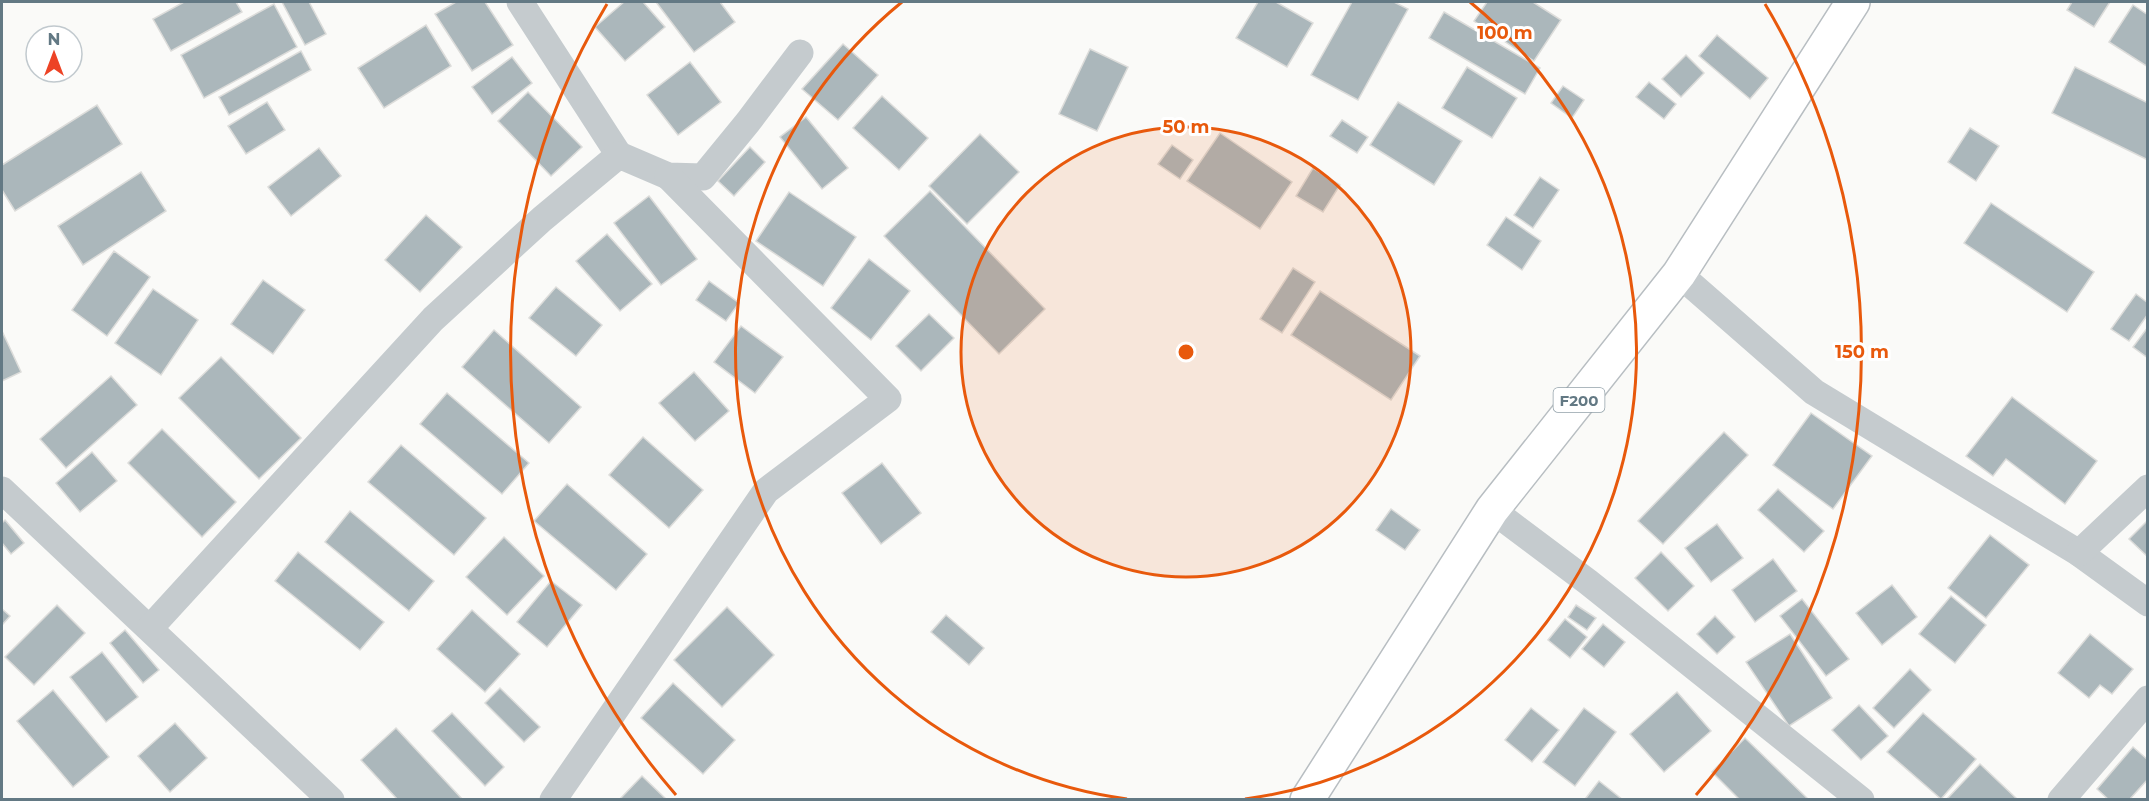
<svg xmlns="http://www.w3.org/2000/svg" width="2149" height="801" font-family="Montserrat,sans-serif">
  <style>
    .building { fill: #abb7bb; stroke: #dcdcda; stroke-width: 1.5 }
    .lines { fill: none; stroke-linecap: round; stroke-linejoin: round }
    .primary-casing { stroke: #b8bec2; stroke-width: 36 }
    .street { stroke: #c5cbce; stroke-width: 27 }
    .primary { stroke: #fff; stroke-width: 33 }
    .ring { fill: none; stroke: #e8590c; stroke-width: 3 }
    .labels { text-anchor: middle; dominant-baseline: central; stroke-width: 6; stroke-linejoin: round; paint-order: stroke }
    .shield { fill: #fff; stroke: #92a1a9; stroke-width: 1.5 }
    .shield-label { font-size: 15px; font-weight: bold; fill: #637984 }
    .centre { fill: #e8590c; stroke: #fff; stroke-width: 3 }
    .ring-label { font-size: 18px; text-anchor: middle; font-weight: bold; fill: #e8590c; stroke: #fff; stroke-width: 6; stroke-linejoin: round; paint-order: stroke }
  </style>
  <rect width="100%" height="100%" fill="#fafaf8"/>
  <g class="building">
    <path d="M184 2H236L242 12 171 51 153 19Z"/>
    <path d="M282 2H309L326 34 305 45Z"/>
    <path d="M456 2H485L513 45 472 71 435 14Z"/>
    <path d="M624 2H643L665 27 625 61 595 27Z"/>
    <path d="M656 2H720L735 22 694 52Z"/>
    <path d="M1258 2H1276L1313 23 1287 67 1236 38Z"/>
    <path d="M1352 2H1394L1408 9 1358 100 1311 75Z"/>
    <path d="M1487 2H1533L1561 20 1534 61 1474 21Z"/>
    <path d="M2072 2H2110L2094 27 2067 10Z"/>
    <path d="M274 4 297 47 204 98 181 55Z"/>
    <path d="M2133 5 2148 15V67L2109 42Z"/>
    <path d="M1444 12 1540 68 1525 94 1429 38Z"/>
    <path d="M426 25 451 66 384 108 358 68Z"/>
    <path d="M1717 35 1768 78 1750 99 1699 56Z"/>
    <path d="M843 44 878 75 838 120 802 89Z"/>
    <path d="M1090 49 1128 67 1097 131 1059 114Z"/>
    <path d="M301 51 311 70 229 115 219 97Z"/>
    <path d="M1686 55 1704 73 1681 97 1662 79Z"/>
    <path d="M512 57 532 83 492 114 472 87Z"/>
    <path d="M690 62 721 102 678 135 647 95Z"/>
    <path d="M1467 67 1517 98 1492 138 1442 108Z"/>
    <path d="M2075 67 2148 103V160L2052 113Z"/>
    <path d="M1649 82 1676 104 1664 119 1636 97Z"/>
    <path d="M1563 86 1584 100 1572 118 1551 103Z"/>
    <path d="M528 92 582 147 551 176 498 121Z"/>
    <path d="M882 96 928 138 899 170 853 128Z"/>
    <path d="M267 102 285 130 246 154 228 126Z"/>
    <path d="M1398 102 1462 141 1434 185 1370 145Z"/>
    <path d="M97 105 122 144 15 211 2 190V165Z"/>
    <path d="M806 117 848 168 822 189 780 137Z"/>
    <path d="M1342 120 1368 137 1357 153 1330 136Z"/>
    <path d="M1970 128 1999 146 1976 181 1948 162Z"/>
    <path d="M1220 133 1292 182 1260 229 1187 181Z"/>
    <path d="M980 134 1019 172 967 224 929 186Z"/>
    <path d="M1172 145 1193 160 1180 179 1158 164Z"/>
    <path d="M750 147 765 162 734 196 718 181Z"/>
    <path d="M319 148 341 176 291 216 268 187Z"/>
    <path d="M1313 168 1340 185 1323 212 1296 196Z"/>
    <path d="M141 172 166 211 83 265 58 226Z"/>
    <path d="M1540 177 1559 190 1533 228 1514 215Z"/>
    <path d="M930 191 1045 309 999 354 884 236Z"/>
    <path d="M789 192 856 237 823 286 756 241Z"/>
    <path d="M649 196 697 259 661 285 614 223Z"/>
    <path d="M1991 203 2094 272 2067 312 1964 243Z"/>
    <path d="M426 215 462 247 420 292 385 260Z"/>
    <path d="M1506 217 1541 241 1522 270 1487 245Z"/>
    <path d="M607 234 652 284 620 311 576 261Z"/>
    <path d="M114 251 150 277 107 336 72 310Z"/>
    <path d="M869 259 910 291 871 340 831 308Z"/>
    <path d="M1293 268 1315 282 1282 333 1260 319Z"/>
    <path d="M263 280 305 310 273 354 231 324Z"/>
    <path d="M709 281 739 303 726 321 696 300Z"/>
    <path d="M556 287 602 325 576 356 529 318Z"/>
    <path d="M153 289 198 320 161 375 115 343Z"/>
    <path d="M1320 291 1420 356 1391 400 1291 335Z"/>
    <path d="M2136 294 2148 303V314L2129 341 2111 329Z"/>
    <path d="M929 314 954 338 921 371 896 346Z"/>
    <path d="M741 326 783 357 755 393 714 362Z"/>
    <path d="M2148 327V358L2133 347Z"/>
    <path d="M494 330 581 407 549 443 462 367Z"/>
    <path d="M2 331 21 372 2 381Z"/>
    <path d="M221 357 301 438 259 479 179 398Z"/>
    <path d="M694 372 729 411 695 441 659 403Z"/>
    <path d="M111 376 137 405 66 468 40 439Z"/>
    <path d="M447 393 529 463 502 494 420 424Z"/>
    <path d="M2012 397 2097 461 2065 504 2006 459 1993 476 1966 456Z"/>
    <path d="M1811 413 1872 456 1833 509 1773 465Z"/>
    <path d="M162 429 236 502 202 537 128 463Z"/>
    <path d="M1724 432 1748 455 1663 544 1638 521Z"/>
    <path d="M643 437 703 490 669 528 609 475Z"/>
    <path d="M401 445 486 518 454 555 368 482Z"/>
    <path d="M92 452 117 481 80 512 56 483Z"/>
    <path d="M882 463 921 513 881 544 842 493Z"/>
    <path d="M567 484 647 554 616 590 534 521Z"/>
    <path d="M1778 489 1824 531 1804 552 1758 510Z"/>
    <path d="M1391 509 1420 530 1405 550 1376 530Z"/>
    <path d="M350 511 434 581 409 611 325 542Z"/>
    <path d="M5 520 24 543 11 554 2 543V523Z"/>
    <path d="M2148 520V557L2129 539Z"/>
    <path d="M1717 524 1743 558 1711 582 1685 548Z"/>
    <path d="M1990 535 2029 565 1986 618 1948 588Z"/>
    <path d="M504 537 544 576 507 615 466 577Z"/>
    <path d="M298 552 384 622 360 650 275 581Z"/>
    <path d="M1661 552 1694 586 1668 611 1635 578Z"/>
    <path d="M1773 559 1797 591 1755 622 1732 590Z"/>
    <path d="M551 581 582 605 547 647 517 622Z"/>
    <path d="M1892 585 1917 617 1882 645 1856 613Z"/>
    <path d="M1951 596 1986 625 1955 663 1919 634Z"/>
    <path d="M1802 599 1849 659 1826 676 1780 616Z"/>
    <path d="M57 605 85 633 34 685 5 657Z"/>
    <path d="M1576 605 1596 618 1587 630 1568 617Z"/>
    <path d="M727 607 774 655 722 707 674 660Z"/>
    <path d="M2 609 10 616 2 625Z"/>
    <path d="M472 610 520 654 485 692 437 649Z"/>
    <path d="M946 615 984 648 969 665 931 632Z"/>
    <path d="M1715 616 1735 637 1717 654 1697 634Z"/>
    <path d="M1565 619 1587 637 1570 658 1548 640Z"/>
    <path d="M1603 624 1625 642 1604 667 1582 649Z"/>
    <path d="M125 630 159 670 143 683 110 643Z"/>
    <path d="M1790 634 1832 698 1789 726 1746 662Z"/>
    <path d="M2090 634 2133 669 2112 694 2100 685 2089 698 2058 673Z"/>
    <path d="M102 652 138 697 106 722 70 677Z"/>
    <path d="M1910 669 1931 690 1894 728 1873 708Z"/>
    <path d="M673 683 735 740 703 774 641 718Z"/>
    <path d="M500 688 540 727 524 742 485 703Z"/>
    <path d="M53 690 109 757 73 787 17 721Z"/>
    <path d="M1677 692 1711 731 1664 772 1630 734Z"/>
    <path d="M1859 705 1888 736 1861 760 1832 730Z"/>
    <path d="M1531 708 1559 730 1532 762 1505 740Z"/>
    <path d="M1584 708 1616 732 1575 786 1543 762Z"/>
    <path d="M452 713 504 767 485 786 432 731Z"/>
    <path d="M1923 713 1976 759 1941 799 1887 752Z"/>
    <path d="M175 723 207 758 170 792 138 756Z"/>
    <path d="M396 728 463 800H398L361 760Z"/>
    <path d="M1745 738 1809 800H1740L1712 772Z"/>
    <path d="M2133 747 2148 760V779L2129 800H2109L2097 789Z"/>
    <path d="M1980 764 2018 800H1946Z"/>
    <path d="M642 776 667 800H619Z"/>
    <path d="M1599 781 1623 800H1588L1586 798Z"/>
  </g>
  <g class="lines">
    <defs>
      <path id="primary" d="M1307 800 1492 510 1679 274 1853 2"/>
    </defs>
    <use href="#primary" class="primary-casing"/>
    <g class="street">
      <path d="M520 2 619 155"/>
      <path d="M1679 274 1814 392 2079 553 2148 603"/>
      <path d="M2 490 331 800"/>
      <path d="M1492 510 1588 582 1861 800"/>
      <path d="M2079 553 2148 488"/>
      <path d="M150 628 433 319 542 219 619 155 668 176 703 177 748 122 800 53"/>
      <path d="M553 800 766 491 888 399 668 176"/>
      <path d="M2061 800 2148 699"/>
    </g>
    <use href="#primary" class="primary"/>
  </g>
  <circle cx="1186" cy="352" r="225" fill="#e8590c" fill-opacity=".12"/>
  <g class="ring">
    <circle cx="1186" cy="352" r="225"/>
    <path d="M1127 799A451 451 0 0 1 902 2M1470 2A451 451 0 0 1 1245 799"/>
    <path d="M676 795A676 676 0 0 1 607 4M1765 4A676 676 0 0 1 1696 795"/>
  </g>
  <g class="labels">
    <rect class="shield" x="1553.5" y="388" width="51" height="24" rx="4.5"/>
    <g class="shield-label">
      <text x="1579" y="400">F200</text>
    </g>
  </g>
  <circle cx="1186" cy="352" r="9" class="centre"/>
  <g class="ring-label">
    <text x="1505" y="39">100 m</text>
    <text x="1186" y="133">50 m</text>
    <text x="1862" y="358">150 m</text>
  </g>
  <rect width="2149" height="801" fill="none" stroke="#637984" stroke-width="6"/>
  <g transform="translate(54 54)"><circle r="28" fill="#ffffff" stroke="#c1c9ce" stroke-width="1.5"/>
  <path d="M0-4.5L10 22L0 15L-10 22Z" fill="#ed4325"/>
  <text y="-9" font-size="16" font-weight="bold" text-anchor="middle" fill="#637984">N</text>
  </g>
</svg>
